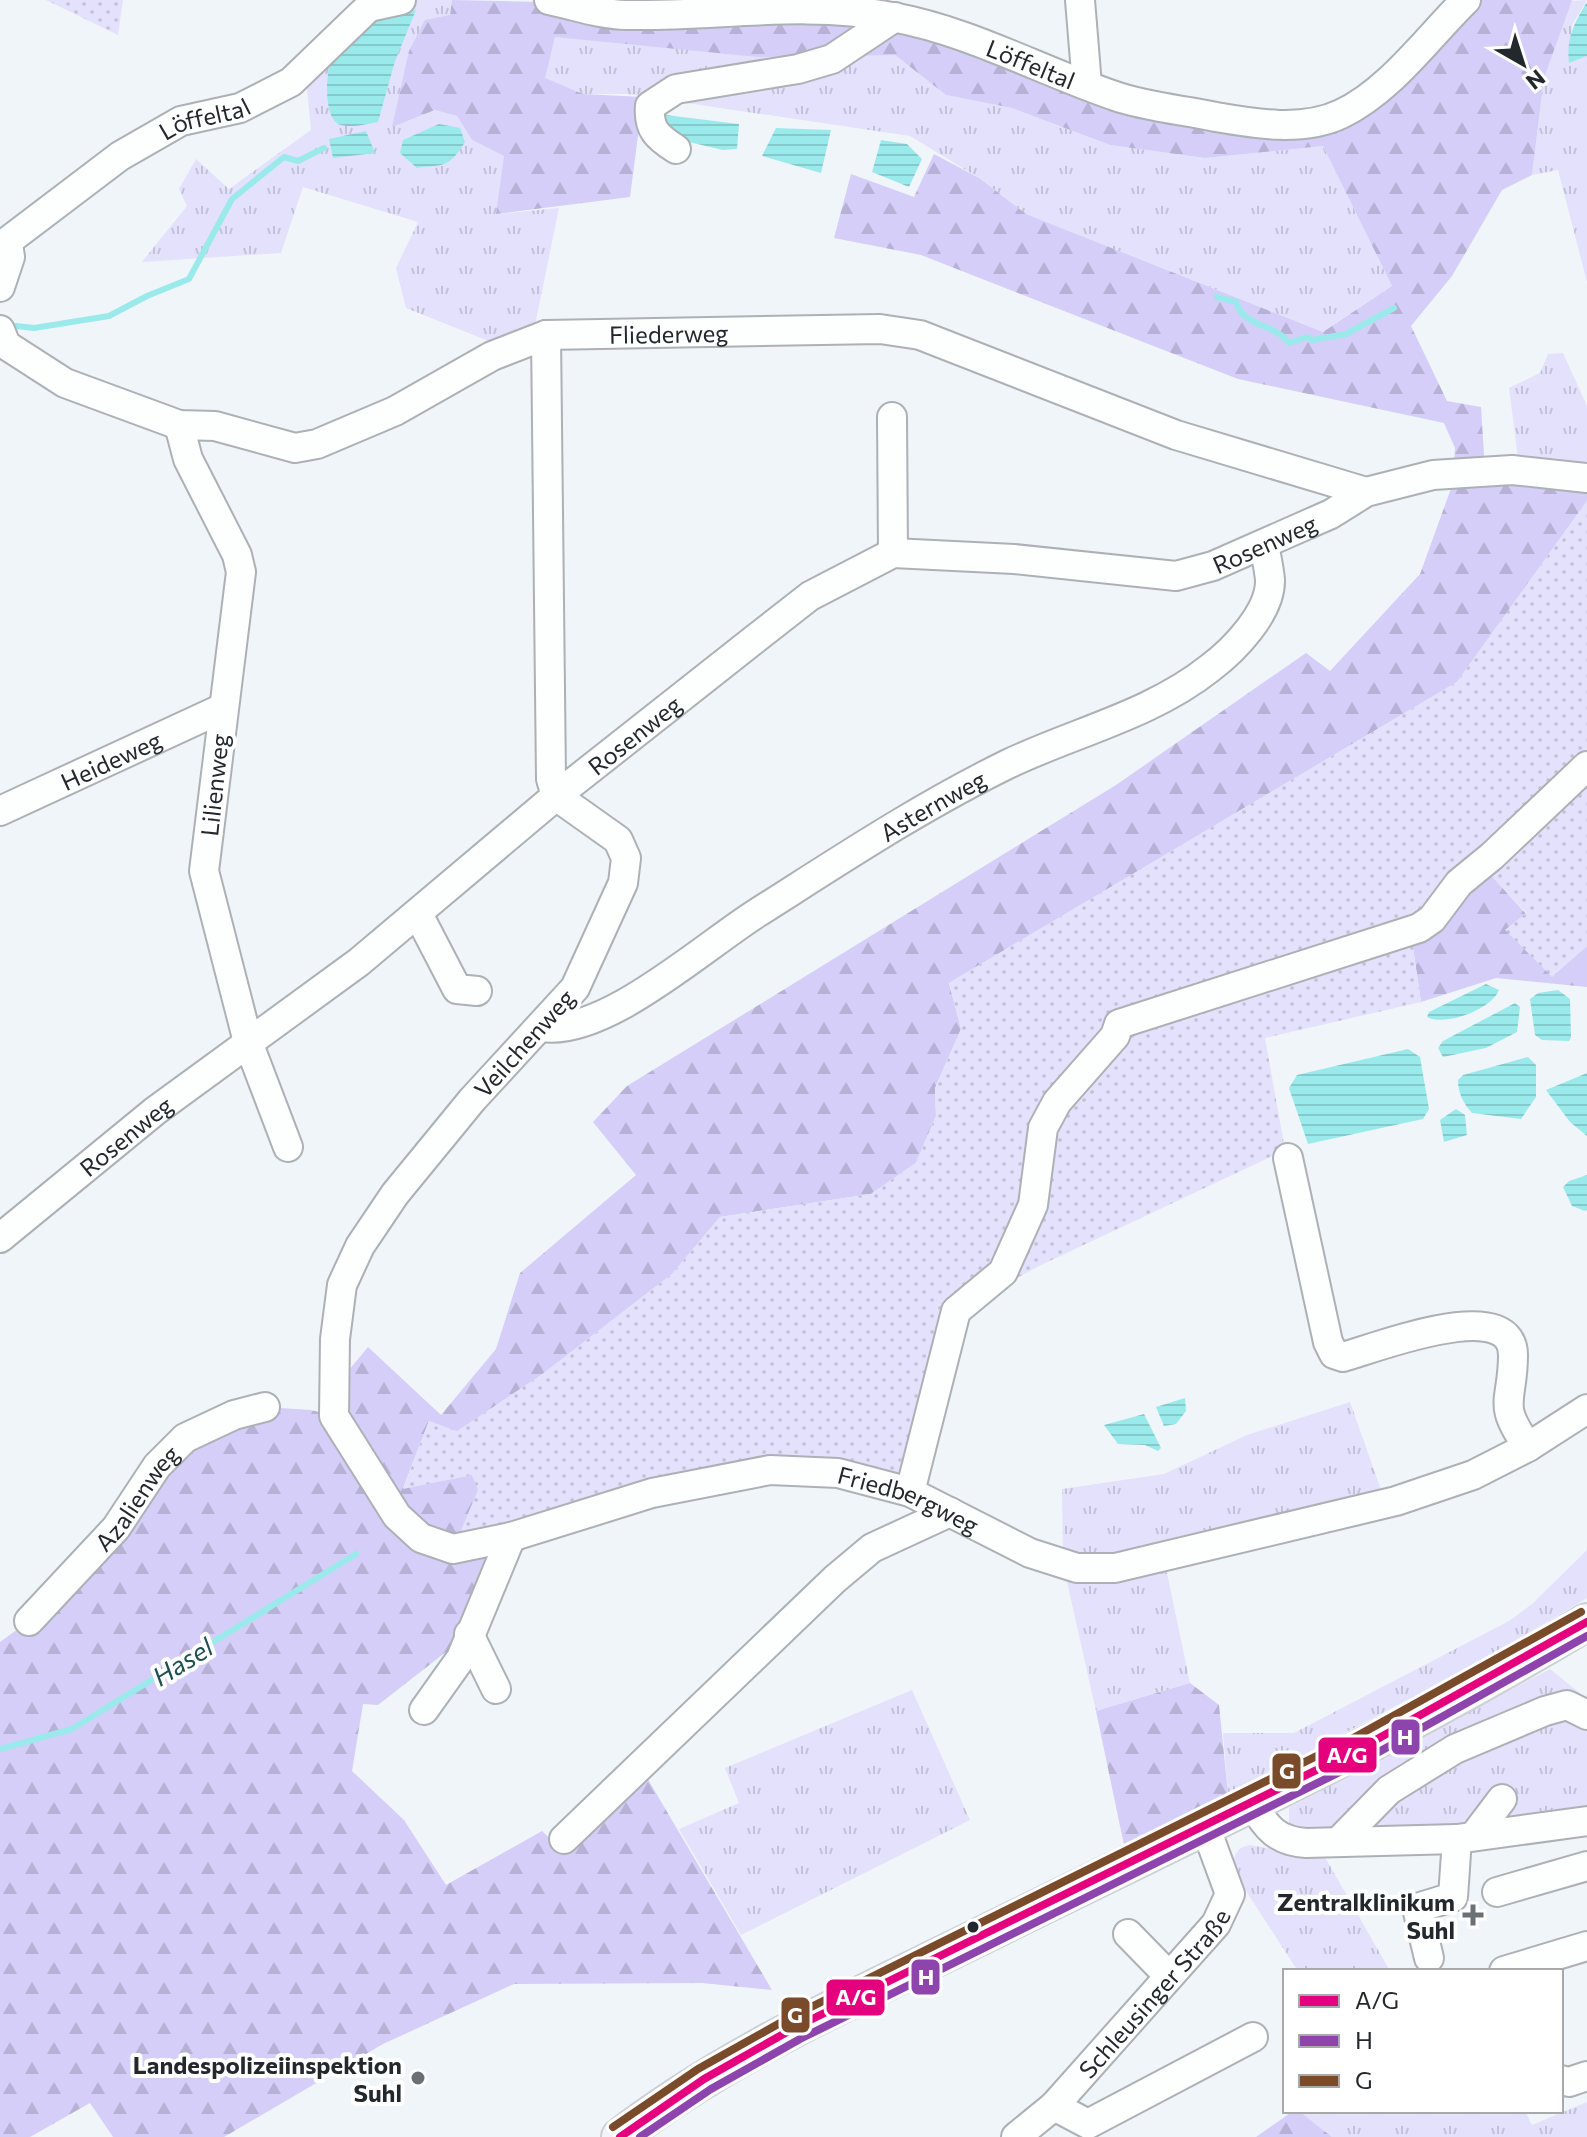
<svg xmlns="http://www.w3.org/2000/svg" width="1587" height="2137" font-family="Commissioner,sans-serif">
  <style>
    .grass { fill: url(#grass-tufts) }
    .forest { fill: url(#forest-firs) }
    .park { fill: url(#park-dots) }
    .water { fill: url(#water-rules) }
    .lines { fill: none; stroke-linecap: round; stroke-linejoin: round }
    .stream { stroke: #9beaeb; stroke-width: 6 }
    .minor-casing { stroke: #acb1b5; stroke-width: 32 }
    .major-casing { stroke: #cdd0d3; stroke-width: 40 }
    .minor { stroke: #fdfefe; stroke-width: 28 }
    .major { stroke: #f2f4f9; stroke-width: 36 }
    .bus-1-casing { stroke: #fff; stroke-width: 14 }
    .bus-2-casing { stroke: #fff; stroke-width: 14 }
    .bus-3-casing { stroke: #fff; stroke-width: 14 }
    .bus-1 { stroke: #e5007d; stroke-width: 8 }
    .bus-2 { stroke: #8e44ad; stroke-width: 8 }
    .bus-3 { stroke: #7a4b2a; stroke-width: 8 }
    .poi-dot { fill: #6b7075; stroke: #fff; stroke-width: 3 }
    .bus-dot { fill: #23282d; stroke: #fff; stroke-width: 3 }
    .labels { text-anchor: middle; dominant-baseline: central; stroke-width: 8; stroke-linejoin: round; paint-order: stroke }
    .street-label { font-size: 24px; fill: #23282d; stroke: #fff }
    .poi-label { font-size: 24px; font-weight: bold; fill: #23282d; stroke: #fff; text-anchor: end }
    .water-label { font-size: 26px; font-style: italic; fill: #1e4f4f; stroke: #fff }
    .line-badge { stroke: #fff; stroke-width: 3 }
    .badge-label { font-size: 22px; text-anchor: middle; font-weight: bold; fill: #fff }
  </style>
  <defs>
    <pattern id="grass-tufts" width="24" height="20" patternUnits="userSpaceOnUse" patternTransform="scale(2)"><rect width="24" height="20" fill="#e3e1fb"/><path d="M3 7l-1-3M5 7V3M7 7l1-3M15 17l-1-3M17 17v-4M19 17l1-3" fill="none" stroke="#c2c1d7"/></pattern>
    <pattern id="forest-firs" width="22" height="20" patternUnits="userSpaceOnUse" patternTransform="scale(2)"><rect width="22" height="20" fill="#d4cef8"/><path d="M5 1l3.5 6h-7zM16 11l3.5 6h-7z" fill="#b6b1d5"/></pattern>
    <pattern id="park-dots" width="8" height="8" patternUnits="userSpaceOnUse" patternTransform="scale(2)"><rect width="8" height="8" fill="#e3e1fb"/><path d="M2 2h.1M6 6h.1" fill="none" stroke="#c2c1d7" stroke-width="1.8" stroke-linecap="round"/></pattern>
    <pattern id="water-rules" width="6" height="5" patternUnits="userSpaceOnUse" patternTransform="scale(2)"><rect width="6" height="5" fill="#9beaeb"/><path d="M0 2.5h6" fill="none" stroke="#85c9ca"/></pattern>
  </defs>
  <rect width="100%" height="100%" fill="#f0f5fa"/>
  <g class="grass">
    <path d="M401 0H452L450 15 393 126 436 110 457 116 472 140 504 156 497 214 559 208 535 325 491 342 406 308 396 268 418 222 303 187 281 253 142 262 187 206 179 189 196 159 229 189 311 130 305 67Z"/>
    <path d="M1587 0 1572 25 1569 63 1587 56V282L1558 170 1532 175 1544 78 1570 1Z"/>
    <path d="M555 37 799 55H895L946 95 1012 108 1110 145 1205 158 1323 146 1392 286 1323 332 1026 214 979 178 910 136 626 94H583L544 78Z"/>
    <path d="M1563 353 1587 406V464L1518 458 1509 388 1540 373 1548 354Z"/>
    <path d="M1350 1402 1386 1504 1164 1559 1190 1683 1096 1711 1063 1564 1062 1489 1164 1474 1247 1435Z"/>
    <path d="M1587 1550V1598L1480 1662 1228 1794 1223 1733H1294L1509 1621 1532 1604Z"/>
    <path d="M1550 1669 1587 1699V1809L1496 1822 1321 1836 1289 1827V1808Z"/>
    <path d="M912 1690 970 1820 741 1935 679 1829 739 1803 725 1768Z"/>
    <path d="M1250 1845 1326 1859 1390 1971H1298L1233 1871C1234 1857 1234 1848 1250 1845Z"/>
    <path d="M1587 2102V2137H1332L1299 2111H1525L1532 2125Z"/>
  </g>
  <g class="forest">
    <path d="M452 0 838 9 1248 123 1340 115 1466 0H1572L1544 78 1532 175 1502 190 1452 276 1411 326 1447 401 1481 407 1485 471 1587 478V501L1457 682 949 983 961 1029 935 1088 936 1116 916 1163 871 1194 720 1217 672 1274 544 1373 457 1432 429 1421 403 1488 472 1475 511 1537 469 1634 378 1705 363 1704 352 1771 404 1820 446 1885 542 1831 560 1848 643 1771 772 1990 702 1983 514 1984 383 2044 224 2137H113L90 2103 30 2137H0V1642L29 1621 157 1466 265 1407 311 1410 334 1416V1388L368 1347 441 1415 496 1349 520 1273 636 1175 593 1122 627 1086 1116 785 1306 653 1330 671 1420 574 1453 483 1455 448 1444 423 1238 379 921 255 834 238 851 174 914 197 934 154 979 178 1026 214 1323 332 1392 286 1323 146 1205 158 1110 145 1012 108 946 95 895 55 758 57 555 37 545 78 583 94 643 97 630 197 496 214 504 156 472 140 457 116 435 110 392 127 409 51 425 20 450 15Z"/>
    <path d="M1489 873 1526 914 1506 930 1552 976 1587 946V987L1496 978 1421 1002 1412 941 1462 891Z"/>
    <path d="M1190 1683 1219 1705 1228 1794 1124 1845 1096 1711Z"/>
    <path d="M1293 2111H1299L1332 2137H1256Z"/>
  </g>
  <g class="park">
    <path d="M46 0H123L118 35Z"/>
    <path d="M1587 501V946L1552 977 1505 930 1526 913 1489 873 1412 941 1421 1002 1265 1038 1285 1150 1039 1266 957 1311 910 1492 801 1471 453 1549 478 1490 472 1475 403 1489 429 1421 457 1431 544 1373 672 1274 720 1217 871 1194 916 1163 936 1116 935 1089 961 1029 949 983 1457 682Z"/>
  </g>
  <g class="water">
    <path d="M1587 2V56L1569 63C1566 38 1574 23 1587 2Z"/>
    <path d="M416 10 395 61 378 122C368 124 351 128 341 125 322 120 325 64 335 52 355 27 386 15 416 10Z"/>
    <path d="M666 115 739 124 737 149 723 150 672 138 661 119Z"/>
    <path d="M439 124 460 128 465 142C448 169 444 164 417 168L400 153 403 140Z"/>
    <path d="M776 128 831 130 821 173 762 156Z"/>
    <path d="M366 131 375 153 333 158 329 139Z"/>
    <path d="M881 140 907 144 922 159 909 187 872 172Z"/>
    <path d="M1486 984 1499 990C1492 1009 1445 1027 1427 1017L1429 1012Z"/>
    <path d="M1558 990 1570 999 1571 1037 1569 1041 1542 1040 1535 1035 1530 999 1538 993Z"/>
    <path d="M1515 1003 1520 1007 1517 1032 1486 1048 1443 1057 1438 1048 1443 1041Z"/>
    <path d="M1408 1049 1420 1057 1429 1109 1423 1119 1308 1144 1289 1088 1297 1075Z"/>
    <path d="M1528 1057 1536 1065V1097L1521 1119 1472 1113C1463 1103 1458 1093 1458 1080L1463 1075Z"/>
    <path d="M1587 1073V1136L1570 1122 1546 1090Z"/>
    <path d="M1456 1109 1465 1115 1467 1135 1444 1142 1440 1120Z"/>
    <path d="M1587 1175V1210L1585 1211 1572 1206 1563 1187 1569 1181Z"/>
    <path d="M1185 1398 1186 1411 1176 1424 1164 1426 1156 1407Z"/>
    <path d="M1144 1414 1161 1448 1158 1451 1145 1445 1118 1444 1104 1425Z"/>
  </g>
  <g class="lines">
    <g class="stream">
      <path d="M1217 297 1236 302C1244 328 1275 323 1289 343L1307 337 1312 340 1346 334 1394 308"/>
      <path d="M7 330 16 326 34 328 109 316 147 296 189 279 232 199 284 157 298 161 324 148"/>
      <path d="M0 1749 72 1729 356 1554"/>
    </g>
    <defs>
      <g id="minor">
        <path id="s1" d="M549 0C574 5 601 15 626 15 715 17 803 0 892 17 970 31 1041 71 1115 96 1147 107 1183 110 1216 117 1256 124 1303 132 1341 114 1390 91 1428 37 1466 0"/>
        <path d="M1080 0 1087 85"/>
        <path d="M676 149C657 137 648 129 650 106L676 89 798 69 832 59 895 17"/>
        <path id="s2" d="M0 247 120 156 181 121 240 108 291 82 369 7 401 0"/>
        <path d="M0 287 10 257 8 244"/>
        <path id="s3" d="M0 330 6 345 65 383 179 425 215 426 295 448 317 444 395 411 492 356 546 335 880 329 920 335 1176 435 1366 492"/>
        <path id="s4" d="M546 335 551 779 556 796 618 840 626 858 623 883 575 988 472 1100 395 1194 360 1246 342 1285 335 1339 334 1416 397 1516 421 1538 453 1549 511 1537 652 1493 770 1470 838 1473 910 1492 1030 1553 1077 1568H1115L1396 1501 1473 1475 1528 1447 1587 1409"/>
        <path d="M892 417 893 553"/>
        <path d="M179 425 188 459 237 555 241 572 204 871 248 1042 288 1147"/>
        <path id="s5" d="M0 811 223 708"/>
        <path d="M418 914 457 989 477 991"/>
        <path id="s6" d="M542 1027C604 1037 703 947 757 913 839 861 920 807 1008 764 1075 732 1151 715 1210 668 1234 650 1271 612 1270 580 1269 568 1266 556 1264 544"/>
        <path d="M1288 1158 1328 1342 1334 1354 1343 1357C1373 1349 1513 1293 1513 1355 1513 1403 1496 1402 1528 1447"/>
        <path id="s7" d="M0 1238 155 1111 359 962 556 796 755 639 810 596 893 553 1014 559 1176 576 1213 566 1331 514 1366 492 1433 475 1512 470 1587 478"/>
        <path d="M910 1492 956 1311 1003 1272 1033 1205 1043 1128 1057 1102 1115 1036 1119 1024 1419 928 1432 919 1459 883 1492 856 1587 766"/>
        <path id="s8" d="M29 1621 116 1528 157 1466 185 1438 234 1415 265 1407"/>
        <path d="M469 1634 496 1689"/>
        <path d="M424 1710 461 1658 511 1537"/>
        <path d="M1252 1803C1266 1828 1277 1841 1306 1843L1457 1839 1587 1821"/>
        <path d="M1474 1836 1502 1799"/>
        <path d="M564 1839 835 1579 872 1548 950 1512"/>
        <path d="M1338 1842 1389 1790 1455 1749 1545 1711 1567 1705 1587 1715"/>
        <path d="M1497 1892 1587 1866"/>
        <path d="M1128 1934 1169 1976"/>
        <path d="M1429 1958 1417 1908 1453 1897 1457 1839"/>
        <path d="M1504 1971 1587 1946"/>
        <path d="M1561 2080 1569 2082 1587 2076"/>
        <path d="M1054 2106 1088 2124 1253 2037"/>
        <path id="s9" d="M1016 2137 1054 2106 1216 1924 1230 1894 1205 1826"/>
      </g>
      <path id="major" d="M620 2137C728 2054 857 1997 979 1937 1184 1836 1392 1740 1587 1622"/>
    </defs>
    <use href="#minor" class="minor-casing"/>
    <use href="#major" class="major-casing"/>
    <use href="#minor" class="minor"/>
    <use href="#major" class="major"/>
    <defs>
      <path id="bus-1" d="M620 2137 704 2079 794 2028 1363 1747 1587 1622"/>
      <path id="bus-2" d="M640 2137 711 2089 800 2039 1368 1758 1587 1636"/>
      <path id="bus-3" d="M613 2127 698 2069 789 2018 1357 1736 1581 1612"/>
    </defs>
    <use href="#bus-1" class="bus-1-casing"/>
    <use href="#bus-2" class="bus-2-casing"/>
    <use href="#bus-3" class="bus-3-casing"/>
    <use href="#bus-1" class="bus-1"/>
    <use href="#bus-2" class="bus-2"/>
    <use href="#bus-3" class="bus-3"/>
  </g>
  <g class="poi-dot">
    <path d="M1469 1903h8v8h8v8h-8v8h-8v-8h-8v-8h8z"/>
    <circle cx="418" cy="2078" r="8"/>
  </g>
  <circle class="bus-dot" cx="973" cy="1927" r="7"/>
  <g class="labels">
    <g class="street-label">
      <text stroke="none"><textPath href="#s1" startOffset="492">Löffeltal</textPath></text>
      <text stroke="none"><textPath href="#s2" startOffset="244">Löffeltal</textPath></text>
      <text stroke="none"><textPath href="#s3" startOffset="726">Fliederweg</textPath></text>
      <text stroke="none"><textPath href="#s7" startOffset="1506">Rosenweg</textPath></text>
      <text stroke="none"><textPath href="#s7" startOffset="810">Rosenweg</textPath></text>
      <text stroke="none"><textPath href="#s5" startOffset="122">Heideweg</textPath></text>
      <text transform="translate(214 785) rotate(-84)">Lilienweg</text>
      <text stroke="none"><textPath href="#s6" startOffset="454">Asternweg</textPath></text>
      <text transform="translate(524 1043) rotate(-48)">Veilchenweg</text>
      <text stroke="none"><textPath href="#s7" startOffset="162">Rosenweg</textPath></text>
      <text stroke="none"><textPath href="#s8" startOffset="164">Azalienweg</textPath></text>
      <text stroke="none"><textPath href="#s4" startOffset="1864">Friedbergweg</textPath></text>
      <text stroke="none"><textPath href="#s9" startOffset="200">Schleusinger Straße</textPath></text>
    </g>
    <g class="poi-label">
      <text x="1455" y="1901">Zentralklinikum<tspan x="1455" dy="28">Suhl</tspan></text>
      <text x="402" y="2064">Landespolizeiinspektion<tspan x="402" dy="28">Suhl</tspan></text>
    </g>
    <g class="water-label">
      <text transform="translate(182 1661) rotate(-32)">Hasel</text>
    </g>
  </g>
  <g class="line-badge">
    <rect x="1390" y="1718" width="31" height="38" rx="8" fill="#8e44ad"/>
    <rect x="1317" y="1736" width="61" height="38" rx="8" fill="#e5007d"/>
    <rect x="1271" y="1752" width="31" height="38" rx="8" fill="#7a4b2a"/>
    <rect x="910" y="1958" width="31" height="38" rx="8" fill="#8e44ad"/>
    <rect x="825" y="1978" width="61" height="39" rx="8" fill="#e5007d"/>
    <rect x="780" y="1996" width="31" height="38" rx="8" fill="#7a4b2a"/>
  </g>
  <g class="badge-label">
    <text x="1405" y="1745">H</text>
    <text x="1347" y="1763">A/G</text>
    <text x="1287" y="1779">G</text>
    <text x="926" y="1985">H</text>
    <text x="856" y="2005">A/G</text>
    <text x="795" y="2023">G</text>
  </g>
  <rect x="1283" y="1969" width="280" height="144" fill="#ffffff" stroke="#a7a9ab" stroke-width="2"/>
  <rect x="1299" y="1995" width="40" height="12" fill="#e5007d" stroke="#a7a9ab" stroke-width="2"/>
  <text x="1355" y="2009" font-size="24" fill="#23282d">A/G</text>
  <rect x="1299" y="2035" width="40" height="12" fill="#8e44ad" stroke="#a7a9ab" stroke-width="2"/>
  <text x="1355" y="2049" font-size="24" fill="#23282d">H</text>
  <rect x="1299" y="2075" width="40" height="12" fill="#7a4b2a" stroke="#a7a9ab" stroke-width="2"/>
  <text x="1355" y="2089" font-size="24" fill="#23282d">G</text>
  <g transform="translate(1523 64) rotate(141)" stroke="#ffffff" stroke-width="6" paint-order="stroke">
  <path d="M0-6L14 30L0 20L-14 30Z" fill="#23282d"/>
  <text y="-12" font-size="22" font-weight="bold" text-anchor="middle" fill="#23282d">N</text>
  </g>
</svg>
